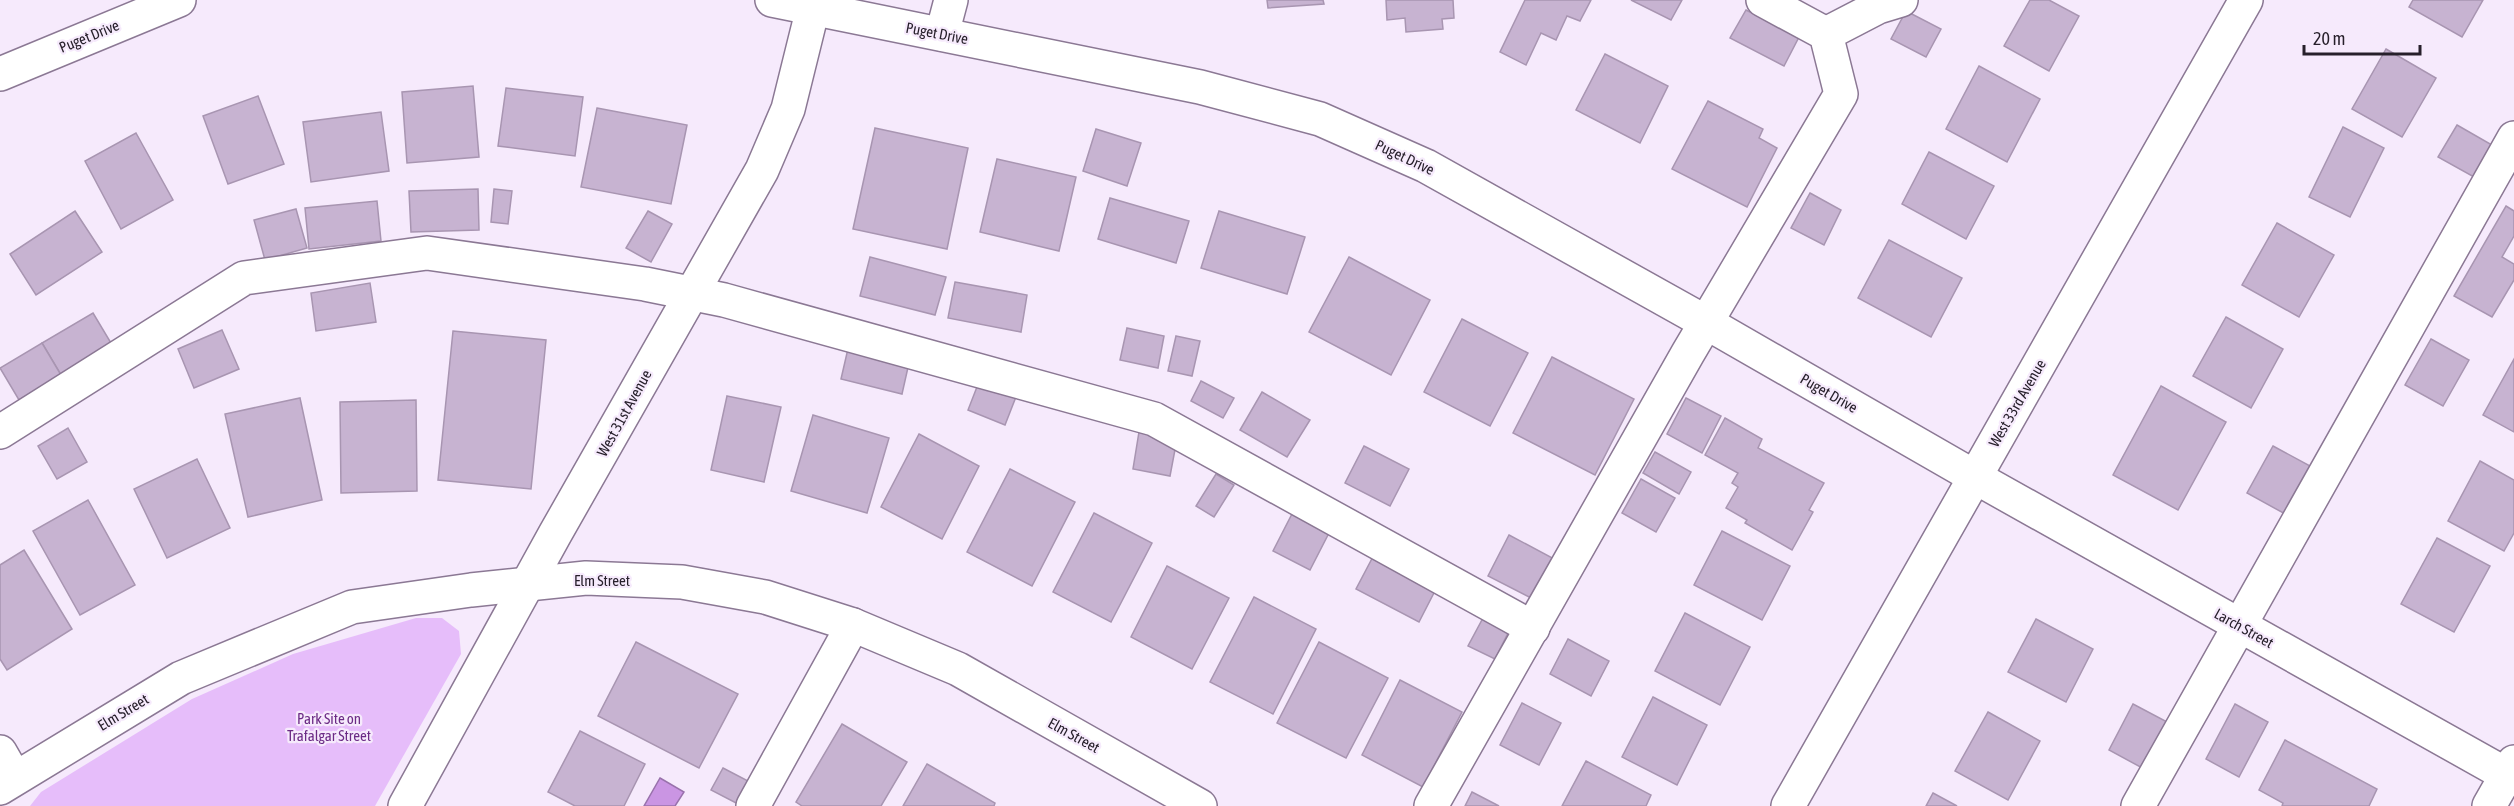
<svg xmlns="http://www.w3.org/2000/svg" width="2514" height="806" font-family="'Asap Condensed',sans-serif">
  <style>
    .green { fill: #e6bdfa }
    .water { fill: #ca95e3; stroke: #9972ac; stroke-width: 1.5 }
    .building { fill: #c7b3d1; stroke: #a895b1; stroke-width: 1.5 }
    .lines { fill: none; stroke-linecap: round; stroke-linejoin: round }
    .minor-casing { stroke: #8b7894; stroke-width: 36 }
    .minor { stroke: #fff; stroke-width: 33 }
    .labels { text-anchor: middle; dominant-baseline: central; stroke-width: 4.5; stroke-linejoin: round; paint-order: stroke }
    .street-label { font-size: 15px; fill: #27202b; stroke: #f6eafc }
    .park-label { font-size: 15px; fill: #6b2a85; stroke: #f6eafc }
  </style>
  <rect width="100%" height="100%" fill="#f6eafc"/>
  <path class="green" d="M416 618H442L459 631 461 654 375 806H30L41 792 192 699 293 654Z"/>
  <path class="water" d="M660 778 684 792 675 806H644Z"/>
  <g class="building">
    <path d="M1267 0H1323L1324 4 1268 8Z"/>
    <path d="M1386 0H1453L1454 18 1442 19 1443 29 1406 32 1405 18 1387 20Z"/>
    <path d="M1525 0H1591L1580 21 1567 16 1556 40 1541 33 1526 65 1500 52Z"/>
    <path d="M1631 0H1682L1671 20Z"/>
    <path d="M2030 0H2049L2079 16 2049 71 2004 46Z"/>
    <path d="M2413 0H2483L2462 37 2409 7Z"/>
    <path d="M1746 10 1799 37 1784 66 1730 38Z"/>
    <path d="M1906 11 1941 29 1926 57 1891 39Z"/>
    <path d="M2386 49 2436 78 2402 137 2352 109Z"/>
    <path d="M1605 54 1668 86 1640 143 1576 110Z"/>
    <path d="M1979 66 2040 99 2007 162 1946 129Z"/>
    <path d="M473 86 479 157 407 163 402 92Z"/>
    <path d="M506 88 583 97 575 156 498 146Z"/>
    <path d="M258 96 284 164 228 184 203 116Z"/>
    <path d="M1708 101 1763 129 1759 138 1777 148 1747 207 1672 169Z"/>
    <path d="M597 108 687 125 671 204 581 187Z"/>
    <path d="M381 112 389 171 311 182 303 122Z"/>
    <path d="M2457 125 2492 145 2474 177 2438 157Z"/>
    <path d="M2343 127 2384 148 2350 217 2309 197Z"/>
    <path d="M875 128 968 148 947 249 853 229Z"/>
    <path d="M1096 129 1141 143 1127 186 1083 171Z"/>
    <path d="M136 133 173 200 121 229 85 161Z"/>
    <path d="M1929 152 1994 186 1966 239 1902 204Z"/>
    <path d="M997 159 1076 177 1059 251 980 232Z"/>
    <path d="M478 189 479 230 411 232 409 191Z"/>
    <path d="M494 189 512 191 508 224 491 222Z"/>
    <path d="M1810 193 1841 210 1824 245 1791 228Z"/>
    <path d="M1110 198 1189 221 1176 263 1098 239Z"/>
    <path d="M377 201 381 241 309 249 305 208Z"/>
    <path d="M2506 206 2514 211V236L2502 257 2514 264V280L2492 317 2454 296Z"/>
    <path d="M296 209 307 248 265 260 254 220Z"/>
    <path d="M75 211 102 252 36 295 10 254Z"/>
    <path d="M648 211 672 224 651 262 626 248Z"/>
    <path d="M1219 211 1305 237 1287 294 1201 268Z"/>
    <path d="M2277 223 2334 255 2299 317 2242 285Z"/>
    <path d="M1889 240 1962 278 1931 337 1858 298Z"/>
    <path d="M870 257 946 277 935 315 860 296Z"/>
    <path d="M1349 257 1430 300 1391 375 1309 332Z"/>
    <path d="M955 282 1027 295 1021 332 948 318Z"/>
    <path d="M370 283 376 322 316 331 311 293Z"/>
    <path d="M93 313 111 343 61 375 42 343Z"/>
    <path d="M2226 317 2283 349 2251 408 2193 376Z"/>
    <path d="M1462 319 1528 353 1490 426 1424 392Z"/>
    <path d="M1127 328 1164 336 1158 368 1120 360Z"/>
    <path d="M222 330 239 369 194 388 178 349Z"/>
    <path d="M453 331 546 340 531 489 438 480Z"/>
    <path d="M1176 336 1200 341 1192 376 1168 371Z"/>
    <path d="M2431 339 2469 360 2443 406 2405 385Z"/>
    <path d="M850 340 911 354 902 394 841 379Z"/>
    <path d="M42 343 61 375 19 400 0 368Z"/>
    <path d="M1552 357 1634 399 1595 475 1513 433Z"/>
    <path d="M2514 359V432L2483 415Z"/>
    <path d="M982 374 1019 389 1005 425 968 410Z"/>
    <path d="M1201 381 1234 398 1223 418 1191 401Z"/>
    <path d="M2161 386 2226 422 2178 510 2113 475Z"/>
    <path d="M1262 392 1310 420 1287 457 1240 430Z"/>
    <path d="M727 396 781 407 764 482 711 470Z"/>
    <path d="M300 398 322 500 248 517 225 414Z"/>
    <path d="M1686 398 1721 416 1702 453 1667 434Z"/>
    <path d="M416 400 417 491 341 493 340 402Z"/>
    <path d="M813 415 889 438 867 513 791 491Z"/>
    <path d="M1725 418 1762 439 1758 448 1824 483 1809 510 1813 512 1792 550 1745 523 1747 520 1726 508 1738 487 1732 483 1738 473 1705 455Z"/>
    <path d="M68 428 87 462 57 479 38 446Z"/>
    <path d="M1139 432 1177 439 1170 476 1133 469Z"/>
    <path d="M919 434 979 466 942 539 881 507Z"/>
    <path d="M1364 446 1409 469 1390 506 1345 483Z"/>
    <path d="M2273 446 2312 467 2287 515 2247 493Z"/>
    <path d="M1655 452 1691 472 1679 494 1643 473Z"/>
    <path d="M197 459 230 528 167 558 134 489Z"/>
    <path d="M2480 461 2514 480V533L2504 551 2448 521Z"/>
    <path d="M1010 469 1075 502 1032 586 967 552Z"/>
    <path d="M1216 474 1234 485 1214 517 1196 506Z"/>
    <path d="M1641 479 1675 498 1656 532 1622 513Z"/>
    <path d="M88 500 135 585 80 615 33 531Z"/>
    <path d="M1294 510 1331 529 1310 570 1273 551Z"/>
    <path d="M1094 513 1152 543 1111 622 1053 592Z"/>
    <path d="M1722 531 1790 566 1762 620 1694 585Z"/>
    <path d="M1509 535 1558 561 1537 601 1488 576Z"/>
    <path d="M2437 538 2490 566 2454 632 2401 604Z"/>
    <path d="M24 550 72 629 7 670 0 659V565Z"/>
    <path d="M1376 551 1439 583 1419 622 1356 589Z"/>
    <path d="M1167 566 1229 598 1192 669 1131 637Z"/>
    <path d="M1254 597 1316 629 1273 714 1210 682Z"/>
    <path d="M1685 613 1750 647 1720 705 1655 671Z"/>
    <path d="M1483 618 1509 631 1495 659 1468 646Z"/>
    <path d="M2036 619 2093 649 2066 702 2008 672Z"/>
    <path d="M1568 639 1609 661 1591 696 1550 674Z"/>
    <path d="M636 642 738 694 699 768 598 716Z"/>
    <path d="M1319 642 1388 678 1346 758 1277 723Z"/>
    <path d="M1400 680 1462 712 1423 787 1362 755Z"/>
    <path d="M1653 697 1707 725 1677 785 1622 757Z"/>
    <path d="M1522 703 1561 723 1539 765 1500 745Z"/>
    <path d="M2133 704 2171 724 2146 770 2109 750Z"/>
    <path d="M2235 704 2268 722 2239 777 2206 759Z"/>
    <path d="M1988 712 2040 741 2008 800 1955 771Z"/>
    <path d="M842 724 907 762 881 806H802L796 802Z"/>
    <path d="M580 731 645 764 624 806H575L548 792Z"/>
    <path d="M2285 740 2377 789 2369 806H2282L2283 803 2259 790Z"/>
    <path d="M1586 761 1651 795 1646 806H1562Z"/>
    <path d="M927 764 995 803 994 806H903Z"/>
    <path d="M723 768 750 782 738 804 711 790Z"/>
    <path d="M1472 792 1499 806H1465Z"/>
    <path d="M1933 793 1957 806H1926Z"/>
  </g>
  <g class="lines">
    <defs>
      <g id="minor">
        <path d="M772 0 1200 87 1320 119 1426 166 1707 323 1975 477 2514 779"/>
        <path d="M942 34 951 0"/>
        <path d="M1826 34 1878 7 1901 0"/>
        <path d="M0 74 179 0"/>
        <path d="M0 432 244 278 427 253 645 284 724 300 1154 419 1533 628"/>
        <path d="M0 752 15 778"/>
        <path d="M0 788 181 678 352 607 471 590 586 578 682 582 765 597 853 625 958 669 1200 806"/>
        <path d="M405 806 555 534 762 170 788 109 813 8"/>
        <path d="M753 806 853 625"/>
        <path d="M1431 806 1688 353 1841 94 1826 34 1763 0"/>
        <path d="M1788 806 2246 0"/>
        <path d="M2138 806 2514 138"/>
        <path d="M2489 806 2514 762"/>
      </g>
    </defs>
    <use href="#minor" class="minor-casing"/>
    <use href="#minor" class="minor"/>
  </g>
  <g class="labels">
    <g class="street-label">
      <text transform="translate(937 33) rotate(11)">Puget Drive</text>
      <text transform="translate(89 36) rotate(-22)">Puget Drive</text>
      <text transform="translate(1405 157) rotate(25)">Puget Drive</text>
      <text transform="translate(1829 393) rotate(30)">Puget Drive</text>
      <text transform="translate(2017 403) rotate(-60)">West 33rd Avenue</text>
      <text transform="translate(624 413) rotate(-61)">West 31st Avenue</text>
      <text x="602" y="580">Elm Street</text>
      <text transform="translate(2244 628) rotate(29)">Larch Street</text>
      <text transform="translate(123 712) rotate(-31)">Elm Street</text>
      <text transform="translate(1074 735) rotate(29)">Elm Street</text>
    </g>
    <g class="park-label">
      <text x="329" y="718">Park Site on<tspan x="329" dy="17">Trafalgar Street</tspan></text>
    </g>
  </g>
  <path d="M2304 45v9h116v-9" fill="none" stroke="#27202b" stroke-width="3"/>
  <text x="2313" y="45" font-size="18" fill="#27202b" stroke="#f6eafc" stroke-width="4.5" paint-order="stroke">20 m</text>
</svg>
